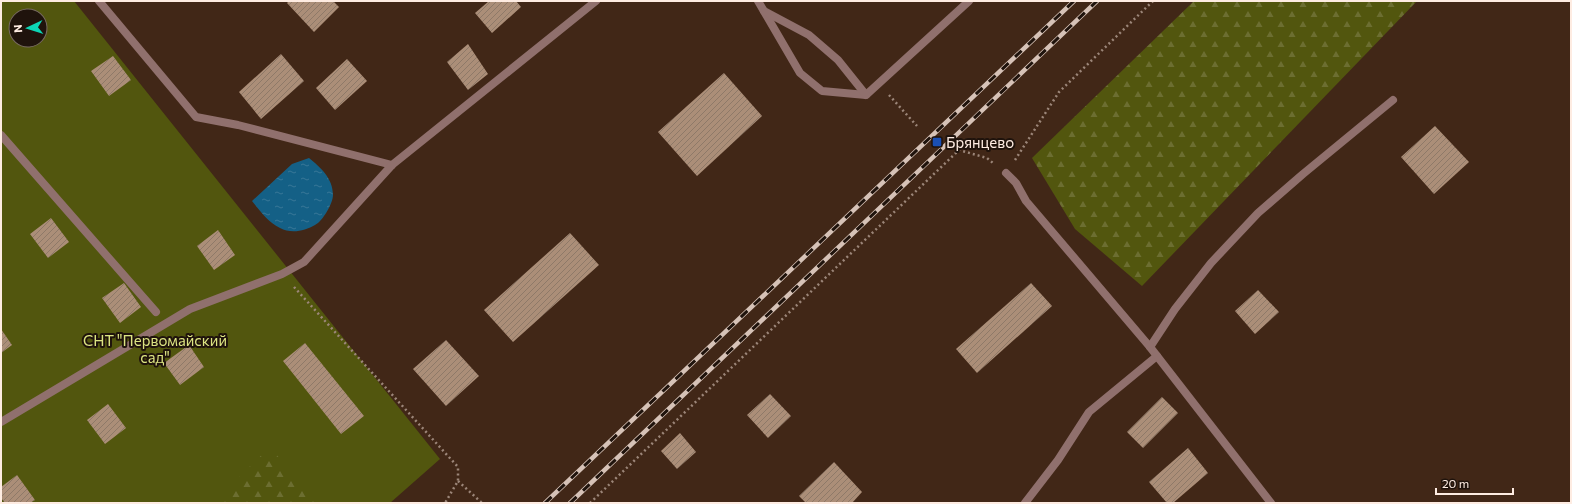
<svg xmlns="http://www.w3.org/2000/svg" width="1572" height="504" font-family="Commissioner,sans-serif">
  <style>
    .green { fill: #52560e; fill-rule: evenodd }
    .forest { fill: url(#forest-firs) }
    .water { fill: url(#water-ripples) }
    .building { fill: url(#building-hatch) }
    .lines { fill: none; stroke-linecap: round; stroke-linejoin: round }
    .path { stroke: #9c8679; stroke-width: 2.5; stroke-dasharray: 2 3; stroke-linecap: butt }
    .service { stroke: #90706d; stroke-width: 8 }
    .minor { stroke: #90706d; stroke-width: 8 }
    .rail-casing { stroke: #d6c2b7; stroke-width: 4.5 }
    .rail { stroke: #1f130c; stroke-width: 3; stroke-dasharray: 9; stroke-linecap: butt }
    .transit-dot { fill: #1a4fb4; stroke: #1f130c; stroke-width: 1.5 }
    .labels { text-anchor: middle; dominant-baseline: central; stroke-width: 4; stroke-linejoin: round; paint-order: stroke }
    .poi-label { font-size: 15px; fill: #feece2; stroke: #1f130c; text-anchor: start }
    .park-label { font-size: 15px; fill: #dce482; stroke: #1f130c }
  </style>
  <defs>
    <pattern id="forest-firs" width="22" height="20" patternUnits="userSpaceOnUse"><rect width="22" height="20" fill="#52560e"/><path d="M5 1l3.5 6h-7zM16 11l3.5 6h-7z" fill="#6c6e31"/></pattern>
    <pattern id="water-ripples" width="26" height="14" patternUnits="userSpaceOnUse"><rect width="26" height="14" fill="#146086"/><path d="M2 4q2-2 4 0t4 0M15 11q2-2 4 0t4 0" fill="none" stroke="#377797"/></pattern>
    <pattern id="building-hatch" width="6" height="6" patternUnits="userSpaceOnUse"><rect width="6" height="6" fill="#ab8e78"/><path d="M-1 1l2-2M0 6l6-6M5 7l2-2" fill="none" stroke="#8e7968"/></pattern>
  </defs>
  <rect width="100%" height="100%" fill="#412717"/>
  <path class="green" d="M1 1H74L440 459 390 503H1ZM16 16H40V40H16Z"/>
  <g class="forest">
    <path d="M1194 1H1417L1142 286 1075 229 1032 158Z"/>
    <path d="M270 447 317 503H212Z"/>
  </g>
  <path class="water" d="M309 158C320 167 333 178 333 195 333 203 323 221 315 225 305 231 291 234 280 228 268 222 261 212 252 201L292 164Z"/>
  <g class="building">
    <path d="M289 1H333L339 7 314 32 287 3Z"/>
    <path d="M489 1H516L521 7 492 33 475 13Z"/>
    <path d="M468 44 488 74 468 90 447 62Z"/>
    <path d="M281 54 304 81 261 119 239 92Z"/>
    <path d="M113 56 131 80 109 96 91 71Z"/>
    <path d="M347 59 367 81 335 110 316 88Z"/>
    <path d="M724 73 762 116 697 176 658 132Z"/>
    <path d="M1435 126 1469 162 1434 194 1401 157Z"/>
    <path d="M51 218 69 242 48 258 30 234Z"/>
    <path d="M218 230 235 255 214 270 197 246Z"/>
    <path d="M570 233 599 265 513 342 484 310Z"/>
    <path d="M124 283 141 307 120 323 102 298Z"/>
    <path d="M1031 283 1052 306 977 373 956 349Z"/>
    <path d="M1258 290 1279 312 1255 334 1235 311Z"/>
    <path d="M1 329 12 345 1 353Z"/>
    <path d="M446 340 479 376 446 406 413 369Z"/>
    <path d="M305 343 364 416 341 434 283 361Z"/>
    <path d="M189 345 204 367 180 385 164 363Z"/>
    <path d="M770 394 791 416 768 438 747 415Z"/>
    <path d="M1162 397 1178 413 1143 448 1127 432Z"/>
    <path d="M108 404 126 428 105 444 87 420Z"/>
    <path d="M680 433 696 452 677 469 661 451Z"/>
    <path d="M1188 448 1208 473 1173 503H1167L1149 482Z"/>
    <path d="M834 462 862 492 852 503H806L799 496Z"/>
    <path d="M17 475 35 500 30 503H5L1 498V487Z"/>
  </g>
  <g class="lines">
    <g class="path">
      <path d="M889 95 917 126"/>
      <path d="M1015 160 1059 92 1153 1"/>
      <path d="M294 287 458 467V481L445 503"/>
      <path d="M458 481 482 503"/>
      <path d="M590 503 959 150 987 158 993 163"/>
    </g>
    <g class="service">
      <path d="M99 1 196 117 238 125 392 165"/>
      <path d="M1 135 156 312"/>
      <path d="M1150 347 1175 309 1211 263 1258 213 1303 174 1393 100"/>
      <path d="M1 422 190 309 282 274 304 262 392 165 596 1"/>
      <path d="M1025 503 1058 460 1089 412 1157 356"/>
    </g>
    <g class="minor">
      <path d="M758 1 800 73 822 91 866 95 969 1"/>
      <path d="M764 11 809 35 838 60 866 95"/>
      <path d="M1006 173 1016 183 1026 201 1150 347 1271 503"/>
    </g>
    <defs>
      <g id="rail">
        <path d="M545 503 1074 1"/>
        <path d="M570 503 1097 1"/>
      </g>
    </defs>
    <use href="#rail" class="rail-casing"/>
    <use href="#rail" class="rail"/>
  </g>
  <rect class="transit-dot" x="932" y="137" width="10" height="10" rx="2"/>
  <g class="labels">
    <g class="poi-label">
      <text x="946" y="142">Брянцево</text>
    </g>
    <g class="park-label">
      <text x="155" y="340">СНТ "Первомайский<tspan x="155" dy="17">сад"</tspan></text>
    </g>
  </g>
  <rect width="1572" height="504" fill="none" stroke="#feece2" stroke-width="4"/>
  <g transform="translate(28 28) rotate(266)"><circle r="19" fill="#1f130c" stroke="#786a62"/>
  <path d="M0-3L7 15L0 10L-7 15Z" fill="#0cd5b5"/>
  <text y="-6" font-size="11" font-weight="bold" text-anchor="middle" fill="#feece2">N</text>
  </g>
  <path d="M1436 488v6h77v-6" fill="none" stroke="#feece2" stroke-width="2"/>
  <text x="1442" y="488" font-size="12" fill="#feece2" stroke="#1f130c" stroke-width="3" paint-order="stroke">20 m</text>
</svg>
